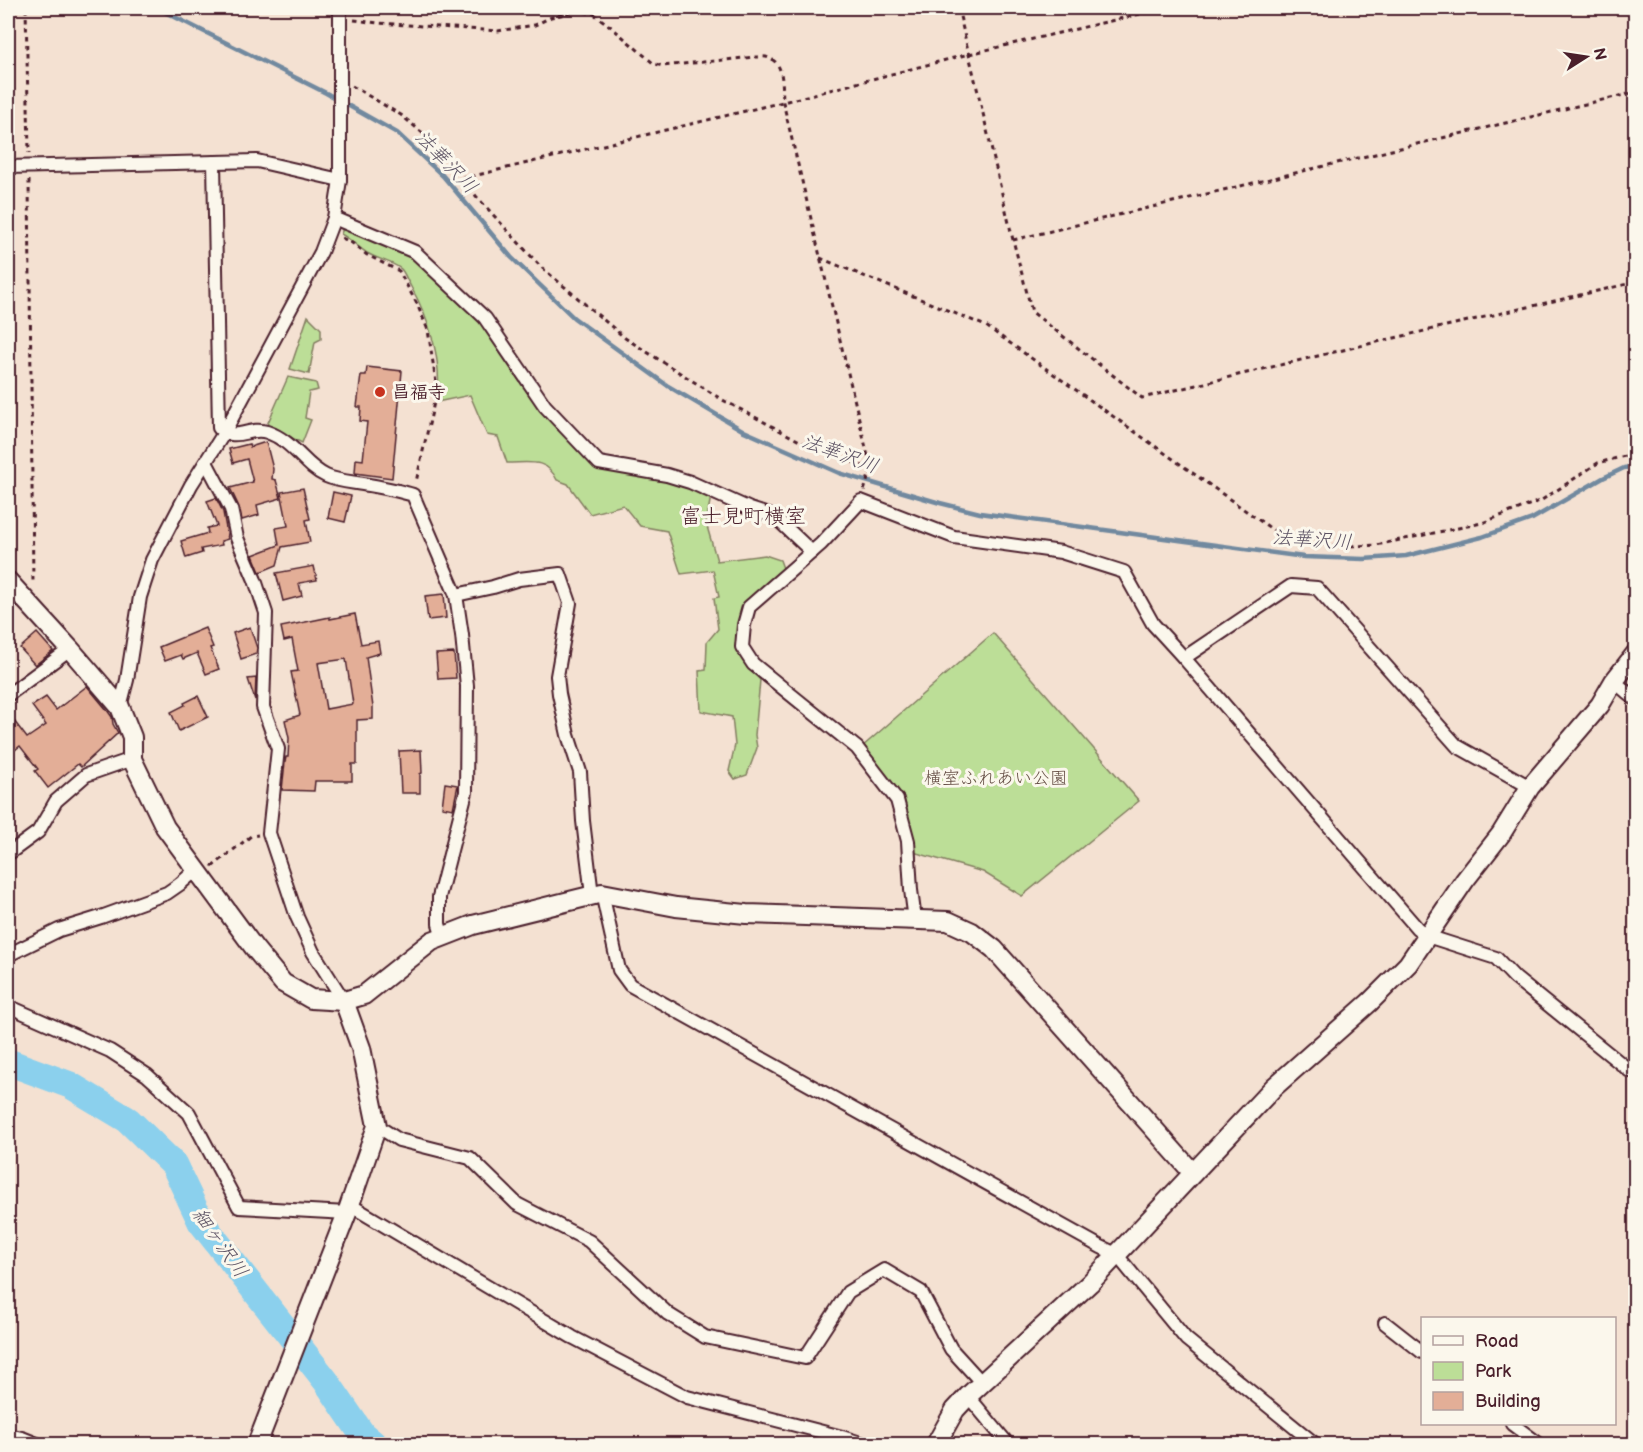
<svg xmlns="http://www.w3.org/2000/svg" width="1643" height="1452" font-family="'Balsamiq Sans','Klee One',sans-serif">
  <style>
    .green { fill: #bcde97; stroke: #837e61; stroke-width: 1.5 }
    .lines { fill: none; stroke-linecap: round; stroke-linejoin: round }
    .stream { stroke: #71899f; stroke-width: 4.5 }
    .river { stroke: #8bd0ed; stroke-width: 27 }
    .building { fill: #e3ae97; stroke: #4a1f2b; stroke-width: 1.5; fill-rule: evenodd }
    .street-casing { stroke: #4a1f2b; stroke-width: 16 }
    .secondary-casing { stroke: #4a1f2b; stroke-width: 22 }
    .path { stroke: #4a1f2b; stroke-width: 3; stroke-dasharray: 4.5 4.5; stroke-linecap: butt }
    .street { stroke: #fbf7ec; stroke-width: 12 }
    .secondary { stroke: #fbf7ec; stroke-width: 18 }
    .poi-dot { fill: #c8321e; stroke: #fbf7ec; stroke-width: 2 }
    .labels { text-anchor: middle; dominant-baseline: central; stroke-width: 6; stroke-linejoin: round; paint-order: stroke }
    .poi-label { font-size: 18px; font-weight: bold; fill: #4a1f2b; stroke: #fbf7ec; text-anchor: start }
    .park-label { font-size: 18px; fill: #664f46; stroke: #fbf7ec }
    .water-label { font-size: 20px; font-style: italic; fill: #5e5465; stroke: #fbf7ec }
    .quarter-label { font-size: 21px; fill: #4a1f2b; stroke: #fbf7ec }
  </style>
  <rect width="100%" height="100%" fill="#f4e1d2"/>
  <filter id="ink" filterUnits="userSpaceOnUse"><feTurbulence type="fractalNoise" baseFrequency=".0167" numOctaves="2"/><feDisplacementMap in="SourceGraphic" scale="12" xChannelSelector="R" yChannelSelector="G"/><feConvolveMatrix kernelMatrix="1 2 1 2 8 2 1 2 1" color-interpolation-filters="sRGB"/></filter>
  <g filter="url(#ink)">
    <g class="green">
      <path d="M344 225 413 254 482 321 597 467 666 479 711 496 706 523 717 561 765 555 780 560 784 571 741 622 751 670 760 680 755 735 757 748 747 775 735 779 729 771 735 745 732 717 701 711 699 671 706 670 707 642 718 629 714 598 719 597 713 570 681 574 667 531 640 526 623 505 590 514 568 484 557 480C546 457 528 463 507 463L498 437 487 435 470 395 437 402C443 362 430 320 410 285 407 281 405 273 401 269 393 262 377 259 367 253 358 247 350 239 341 234Z"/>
      <path d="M308 316 321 329V339L315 342 309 374 290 369Z"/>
      <path d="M288 377 316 383 318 390 309 392 305 418 311 420 302 443 267 425Z"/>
      <path d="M993 633 1139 801 1022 896 983 872 913 852 912 832 904 797 862 747Z"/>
    </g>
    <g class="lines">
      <path class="stream" d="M157 8 326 93 397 133 443 176 511 257 574 318 668 386 744 431 839 473 940 503 980 513 1304 557 1364 559 1406 556 1482 537 1532 519 1603 478 1624 468 1636 466"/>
      <path class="river" d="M8 1062 70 1085 128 1120 174 1165 201 1222 326 1381 362 1434 374 1444"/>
    </g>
    <g class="building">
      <path d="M367 367 402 371 392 478 355 473 356 459 363 460 367 422 360 421 361 407H357L361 375H366Z"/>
      <path d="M266 442 273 469 272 479 276 480 281 498 257 505 259 515 242 520 239 507 230 488 253 482 247 459 233 463 229 449 249 444 250 447Z"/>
      <path d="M303 488 310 519 306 520 310 542 282 547 277 565 260 572 253 555 279 545 276 528 288 526 281 492Z"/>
      <path d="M333 492 351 496 345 522 328 518Z"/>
      <path d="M216 498 223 512 228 539 221 541 222 545 201 549 202 553 186 558 181 541 208 533 207 528 217 526 207 501Z"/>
      <path d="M314 566 317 580 299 583 302 596 283 601 276 573Z"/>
      <path d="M444 594 446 618 428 620 425 596Z"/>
      <path d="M355 614 361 644 378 641 380 653 366 657 373 707V719L357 720V764H352V781H315L314 791 282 790 285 762 286 757H288L289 738 285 720 300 715 291 672 298 671 292 639 284 641 281 627 330 617V619ZM346 659 353 704 326 709 318 663Z"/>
      <path d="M250 627 257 648 256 654 241 659 233 633Z"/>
      <path d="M205 628 213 647 210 648 219 669 206 674 197 653 183 659 181 655 165 661 159 647Z"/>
      <path d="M37 633 53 651 35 665 20 648Z"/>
      <path d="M454 653 456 678 438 679 436 654Z"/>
      <path d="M256 678 255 700 248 679Z"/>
      <path d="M87 686 107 710 112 717 113 724 118 733 81 767 78 764 48 788 35 771 38 769 20 746 15 750 8 741V713L27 738 46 725 32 706 46 697 56 710Z"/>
      <path d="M198 696 208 717 179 731 171 712 185 705 184 703Z"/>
      <path d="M421 750 422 773 420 774V793H401L399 751Z"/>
      <path d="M445 783 458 785 453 809 442 807Z"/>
    </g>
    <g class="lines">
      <defs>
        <g id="street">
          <path d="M214 162 219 428C236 443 249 426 267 432 294 441 304 466 326 476 337 481 351 482 363 484 379 487 397 490 413 495L456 595 462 635 467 686 466 792 439 897V924L443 937"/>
          <path d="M8 167 257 161 340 180"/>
          <path d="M334 218 415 252 485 318 545 406 599 463 667 475 690 482 750 509 775 517 812 552"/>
          <path d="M206 462 231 509 237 538 255 580 266 613 263 707 278 749 269 833 297 917 313 952 344 1001"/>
          <path d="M456 595 493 587 519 579 560 574 570 603 557 676 559 694 568 735 580 772 583 821 592 895"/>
          <path d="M1184 658 1291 586 1317 588 1457 746 1530 787"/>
          <path d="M1614 681 1636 700"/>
          <path d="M8 695 70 649"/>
          <path d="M120 707 127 680 140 597 152 560 191 485 224 433 321 252 334 218 340 180V8"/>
          <path d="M8 854 38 832 56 801 86 775 132 759"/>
          <path d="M602 893 619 970 630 985 1101 1247 1116 1254 1186 1339 1315 1444"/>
          <path d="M915 920 911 890 908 841 897 800 857 748 753 664 742 647 744 625 749 607 821 544 861 501 954 537 1061 552 1124 572 1153 624 1184 658 1417 928 1427 936 1496 958 1515 978 1630 1071H1636"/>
          <path d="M8 955 59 930 101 917 167 893 180 884 197 869"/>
          <path d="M8 1006 110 1051 147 1075 189 1113 239 1207 347 1213"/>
          <path d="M377 1126 399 1140 470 1158 517 1204 589 1241 668 1314 705 1337 805 1358 848 1292 884 1270 921 1292 951 1349 982 1383"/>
          <path d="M350 1205 572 1337 687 1397 842 1437 864 1444"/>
          <path d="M1385 1323 1422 1352"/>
          <path d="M968 1396 1008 1444"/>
          <path d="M1512 1424 1539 1444"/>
          <path d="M8 1435 22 1438 37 1444"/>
        </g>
        <g id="secondary">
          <path d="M8 581 70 649 120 707 132 737V759L165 827 255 949 283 983 311 999 344 1001 364 995 432 941 473 925 602 893 676 907 746 914 948 921 972 932 994 949 1193 1173"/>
          <path d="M257 1444 347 1213 377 1126 361 1048 344 1001"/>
          <path d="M936 1444 955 1410 968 1396 1090 1283 1274 1087 1370 1002 1408 964 1465 880 1501 834 1530 787 1600 705 1614 681 1636 653"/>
        </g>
      </defs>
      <use href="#street" class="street-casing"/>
      <use href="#secondary" class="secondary-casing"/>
      <g class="path">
        <path d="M26 8 29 153"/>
        <path d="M958 8 1013 240 1032 312 1142 398 1347 349 1636 282"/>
        <path d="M354 20 378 23 498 31 535 25 551 17 579 11 594 14 610 26 653 63 662 66 755 57C759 57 765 56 769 58 785 63 782 89 783 102L871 469 864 491"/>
        <path d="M352 86 401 115 431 140 465 178 783 102 969 54 1166 8"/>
        <path d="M466 179 476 196 540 266 625 338 721 399 809 446 871 469"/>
        <path d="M29 180 33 585"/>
        <path d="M342 238 352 243 367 255 399 271 417 304 428 330 437 389 416 482"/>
        <path d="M1013 240 1636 92"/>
        <path d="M820 258 986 326 1280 535C1310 545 1345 547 1376 545L1482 523 1542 500 1598 463 1636 453"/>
        <path d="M212 867 251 836 258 835"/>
      </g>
      <use href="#street" class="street"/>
      <use href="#secondary" class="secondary"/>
    </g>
  </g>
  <circle class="poi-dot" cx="380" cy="392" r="6"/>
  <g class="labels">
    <g class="poi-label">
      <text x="392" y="392">昌福寺</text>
    </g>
    <g class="park-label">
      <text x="996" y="778">横室ふれあい公園</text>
    </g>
    <g class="water-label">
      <text transform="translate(446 162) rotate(46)">法華沢川</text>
      <text transform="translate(840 454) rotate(20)">法華沢川</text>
      <text transform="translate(1312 540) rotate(4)">法華沢川</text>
      <text transform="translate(220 1243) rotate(55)">細ヶ沢川</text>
    </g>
    <g class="quarter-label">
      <text x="743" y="516">富士見町横室</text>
    </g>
  </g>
  <rect width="1643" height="1452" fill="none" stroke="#fbf7ec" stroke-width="30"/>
  <rect x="15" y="15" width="1613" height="1422" fill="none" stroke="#4a1f2b" stroke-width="2" filter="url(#ink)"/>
  <rect x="1421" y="1317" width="195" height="108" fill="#fbf7ec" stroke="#b4a19f" stroke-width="1.5"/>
  <rect x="1433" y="1336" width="30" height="9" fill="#fbf7ec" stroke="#b4a19f" stroke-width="1.5"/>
  <text x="1475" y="1347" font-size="18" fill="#4a1f2b">Road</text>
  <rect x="1433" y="1362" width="30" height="18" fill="#bcde97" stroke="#b4a19f" stroke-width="1.5"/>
  <text x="1475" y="1377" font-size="18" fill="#4a1f2b">Park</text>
  <rect x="1433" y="1392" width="30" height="18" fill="#e3ae97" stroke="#b4a19f" stroke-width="1.5"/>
  <text x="1475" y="1407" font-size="18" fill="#4a1f2b">Building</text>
  <g transform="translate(1586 57) rotate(78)" stroke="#fbf7ec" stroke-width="4.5" paint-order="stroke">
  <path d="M0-4.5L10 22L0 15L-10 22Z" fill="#4a1f2b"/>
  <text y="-9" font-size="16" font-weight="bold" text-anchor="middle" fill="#4a1f2b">N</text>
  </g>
</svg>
